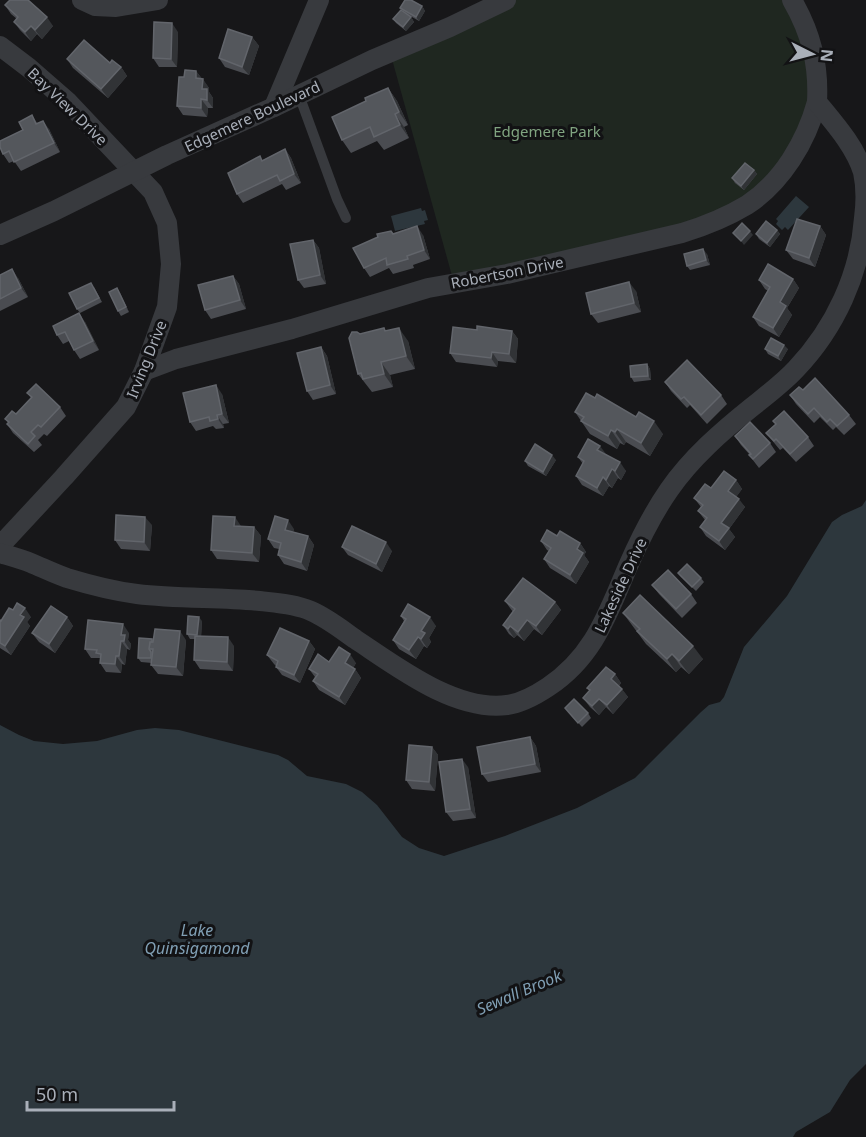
<svg xmlns="http://www.w3.org/2000/svg" width="866" height="1137" font-family="'Noto Sans',sans-serif">
  <style>
    .green { fill: #1f2720 }
    .water { fill: #2d373d }
    .lines { fill: none; stroke-linecap: round; stroke-linejoin: round }
    .service { stroke: #383a3e; stroke-width: 10 }
    .minor { stroke: #383a3e; stroke-width: 20 }
    .wall { fill: #4a4c51 }
    .shaded-wall { fill: #313336 }
    .building { fill: #54575c; stroke: #62656b; stroke-width: 1.5 }
    .labels { text-anchor: middle; dominant-baseline: central; stroke-width: 6; stroke-linejoin: round; paint-order: stroke }
    .street-label { font-size: 15px; fill: #a9afb9; stroke: #121214 }
    .park-label { font-size: 15px; fill: #80a480; stroke: #121214 }
    .water-label { font-size: 16px; font-style: italic; fill: #809fb4; stroke: #121214 }
  </style>
  <rect width="100%" height="100%" fill="#171719"/>
  <path class="green" d="M503 0H791L817 102 799 146 731 213 454 283 390 52Z"/>
  <g class="water">
    <path d="M796 196 809 207 788 230 785 227 782 230 776 224 778 221 776 219Z"/>
    <path d="M421 208 422 211 425 210 428 220 424 221 425 224 395 231 391 216Z"/>
    <path d="M866 500V1064L850 1080 830 1112 796 1132 793 1137H0V725L19 735 34 741 63 744 97 741 137 730 155 728 179 730 278 755 288 760 307 776 346 784 362 792 377 805 402 837 419 848 444 856 505 836 577 808 635 778 701 712 709 705 720 702 724 697 744 647 787 596 832 522 842 515 862 506Z"/>
  </g>
  <g class="lines">
    <path class="service" d="M299 95 337 199 346 218"/>
    <g class="minor">
      <path d="M82 0 95 6 116 7 158 0"/>
      <path d="M0 46 29 68 68 102 153 192 167 223 171 264 167 307 144 371 126 407 64 477 0 546"/>
      <path d="M274 107 319 0"/>
      <path d="M0 235 54 211 167 155 274 107 372 60 450 27 506 0"/>
      <path d="M144 371 176 359 292 329 428 288 507 274 682 233C705 226 727 217 747 205 782 182 806 142 817 102"/>
      <path d="M0 553C10 556 21 559 31 563 43 568 55 574 67 578 90 585 113 591 137 594 178 599 219 597 260 601 277 603 295 604 311 611 327 618 341 629 355 639 396 666 455 712 507 705 522 703 536 695 548 687 595 656 608 612 629 564 640 539 653 513 669 490 691 458 722 431 752 407 767 395 783 383 796 369 835 328 860 274 864 218 866 203 866 186 863 172 855 146 834 123 817 102 819 64 811 33 792 0"/>
    </g>
  </g>
  <g class="wall">
    <path d="M5 5 53 26 42 39 37 34 31 41 20 30 14 22 17 19 11 14Z"/>
    <path d="M422 6 425 11 419 21 405 13 411 17 414 22 406 31 396 23 393 19 403 11 400 8Z"/>
    <path d="M178 32 177 67H159L153 58Z"/>
    <path d="M252 37 259 46 249 75 225 67 219 58Z"/>
    <path d="M67 59 110 63 121 67 127 76 108 98 73 68Z"/>
    <path d="M196 71 209 88V92L213 98V108H208L207 117 183 115 177 106 184 77Z"/>
    <path d="M388 88 397 101 408 125 404 127 409 138 384 150 377 141 351 153 342 140 366 101Z"/>
    <path d="M32 115 37 123 49 129 60 152 21 171 14 161 9 163 3 154 23 130Z"/>
    <path d="M285 149 291 158 301 183 286 190 282 184 243 203 237 194 263 160Z"/>
    <path d="M754 170 757 174 744 190 735 183 732 178Z"/>
    <path d="M820 226 826 235 815 267 793 259 786 250Z"/>
    <path d="M777 230 780 234 770 247 759 239 756 234Z"/>
    <path d="M394 234 423 235 430 259 413 265 414 268 393 274 389 268 370 277 364 268Z"/>
    <path d="M313 240 319 248 326 284 304 288 298 280Z"/>
    <path d="M707 254 710 265 690 270 687 266Z"/>
    <path d="M0 275 18 278 28 297 0 311Z"/>
    <path d="M233 276 239 284 246 309 211 319 205 310Z"/>
    <path d="M793 279 799 288 787 308 792 315 779 337 759 326 753 317 768 291 765 289 759 280Z"/>
    <path d="M94 287 102 302 80 313 77 309Z"/>
    <path d="M117 288 120 293 129 312 121 316 118 311Z"/>
    <path d="M636 291 641 312 598 323 591 314Z"/>
    <path d="M85 322 99 350 80 359 74 350 69 341 63 344 57 335Z"/>
    <path d="M384 328 386 331 408 341 415 369 390 375 393 387 372 392 358 374Z"/>
    <path d="M477 330 512 331 518 339 516 363 498 361 497 367 456 362 450 353Z"/>
    <path d="M321 347 327 356 336 394 313 400 307 391Z"/>
    <path d="M765 349H788L781 361 768 354Z"/>
    <path d="M647 364 650 369 651 380 634 382 631 377Z"/>
    <path d="M665 382 721 395 727 404 707 424 690 405 687 408 671 391Z"/>
    <path d="M803 390 849 415 856 424 844 435 836 427 833 430 820 417 814 423 796 404 790 395Z"/>
    <path d="M27 393 60 407 66 416 47 436 44 434 38 440 42 445 34 452 13 433 7 424 8 423 5 419 16 414 31 398Z"/>
    <path d="M222 394 229 423 223 424 224 428 216 429 213 426 196 431 190 422Z"/>
    <path d="M575 412 663 434 650 456 626 442 624 445 620 443 617 449 590 434Z"/>
    <path d="M766 433 808 437 814 446 796 462 783 448 780 450Z"/>
    <path d="M735 436 770 443 776 452 759 468 749 455H750L741 445Z"/>
    <path d="M606 454 626 471 621 480 618 478 612 488 609 486 603 496 582 485 576 476 583 464 578 457Z"/>
    <path d="M556 460 546 476 528 466 525 461Z"/>
    <path d="M736 480 742 489 736 497 745 507 729 529 735 537 725 550 706 536 700 527 705 520 698 511 701 507 694 498 711 488Z"/>
    <path d="M152 525 150 551 121 549 115 540Z"/>
    <path d="M241 526 254 527 261 536 259 562 217 559 211 550Z"/>
    <path d="M294 529 293 532 308 536 314 545 307 571 284 564 278 555 279 549 274 548 268 539Z"/>
    <path d="M557 536 580 543 586 552 584 555 589 562 576 584 550 568 544 559 549 551 547 550 541 541Z"/>
    <path d="M342 547 392 551 382 572 348 555Z"/>
    <path d="M678 573 701 578 704 582 696 591 681 577Z"/>
    <path d="M652 585 691 594 697 603 682 618 659 594Z"/>
    <path d="M505 601 555 602 561 610 542 635 534 629 524 641 517 635 514 638 509 634 503 625 513 612Z"/>
    <path d="M623 613 703 659 689 674 681 667 676 672 646 644Z"/>
    <path d="M401 616 436 626 429 638 431 642 427 648 424 646 416 659 399 649 393 640 404 621Z"/>
    <path d="M31 617 27 622 30 626 11 655 0 648V620Z"/>
    <path d="M67 617 73 626 55 653 39 642 32 633Z"/>
    <path d="M202 621 201 636 234 646 233 671 200 669 194 660 195 639H190L187 634Z"/>
    <path d="M129 633 128 640 131 644 130 650 127 649 125 665 122 664 121 673 106 672 100 663V658H91L85 649Z"/>
    <path d="M152 639 154 641 186 640 183 676 158 674 151 665 152 663 141 662 138 658Z"/>
    <path d="M309 641 315 649 300 683 282 675 276 667V666L274 664 267 655Z"/>
    <path d="M329 662 356 663 353 668 355 669 361 678 345 705 319 690 313 681 315 677 309 669Z"/>
    <path d="M615 674 621 683 619 686 628 697 613 714 606 707 599 715 590 707 583 698 590 691 587 688Z"/>
    <path d="M565 708 588 713 591 718 582 727Z"/>
    <path d="M530 737 536 746 541 772 488 782 482 774Z"/>
    <path d="M432 747 438 755 435 791 412 789 406 780Z"/>
    <path d="M468 767 476 818 453 821 446 812Z"/>
  </g>
  <g class="shaded-wall">
    <path d="M422 6 425 11 419 21 416 17Z"/>
    <path d="M47 17 53 26 42 39 35 30Z"/>
    <path d="M411 17 414 22 406 31 403 27Z"/>
    <path d="M172 23 178 32 177 67 171 59Z"/>
    <path d="M31 26 37 34 31 41 25 32Z"/>
    <path d="M252 37 259 46 249 75 242 67Z"/>
    <path d="M121 67 127 76 108 98 101 89Z"/>
    <path d="M196 71 203 80 196 78Z"/>
    <path d="M203 79 209 88V92L213 98V108L207 100 202 89Z"/>
    <path d="M388 88 397 101 408 125 399 112Z"/>
    <path d="M201 99 208 108 207 117 201 108Z"/>
    <path d="M395 114 404 127 409 138 400 125Z"/>
    <path d="M43 121 49 129 60 152 54 143Z"/>
    <path d="M285 149 291 158 301 183 294 174Z"/>
    <path d="M754 170 757 174 744 190 741 186Z"/>
    <path d="M417 226 423 235 430 259 424 250Z"/>
    <path d="M820 226 826 235 815 267 809 258Z"/>
    <path d="M777 230 780 234 770 247 767 243Z"/>
    <path d="M750 231 753 235 744 245 741 241Z"/>
    <path d="M313 240 319 248 326 284 320 275Z"/>
    <path d="M703 249 707 254 710 265 706 260Z"/>
    <path d="M12 269 18 278 28 297 21 288Z"/>
    <path d="M233 276 239 284 246 309 240 300Z"/>
    <path d="M793 279 799 288 787 308 792 315 779 337 773 328 780 302Z"/>
    <path d="M629 282 636 291 641 312 634 303Z"/>
    <path d="M117 288 120 293 129 312 126 307Z"/>
    <path d="M79 313 85 322 99 350 93 341Z"/>
    <path d="M399 328 408 341 415 369 406 356Z"/>
    <path d="M512 331 518 339 516 363 509 354Z"/>
    <path d="M784 345 788 349 781 361 778 356Z"/>
    <path d="M321 347 327 356 336 394 330 385Z"/>
    <path d="M492 352 498 361 497 367 491 358Z"/>
    <path d="M381 362 390 375 393 387 384 374Z"/>
    <path d="M647 364 650 369 651 380 648 376Z"/>
    <path d="M216 385 222 394 229 423 222 414Z"/>
    <path d="M217 415 223 424 224 428 218 419Z"/>
    <path d="M654 421 663 434 650 456 641 443Z"/>
    <path d="M617 429 626 442 624 445 615 432Z"/>
    <path d="M611 430 620 443 617 449 608 436Z"/>
    <path d="M600 446 606 454 597 450Z"/>
    <path d="M552 455 556 460 546 476 543 472Z"/>
    <path d="M620 462 626 471 621 480 615 471Z"/>
    <path d="M612 469 618 478 612 488 606 480Z"/>
    <path d="M603 477 609 486 603 496 597 488Z"/>
    <path d="M736 480 742 489 734 500 728 491Z"/>
    <path d="M739 499 745 507 729 529 735 537 725 550 719 541 721 523Z"/>
    <path d="M145 517 152 525 150 551 144 542Z"/>
    <path d="M235 517 241 526H234Z"/>
    <path d="M288 520 294 529 291 539 285 530Z"/>
    <path d="M254 527 261 536 259 562 252 553Z"/>
    <path d="M308 536 314 545 307 571 301 562Z"/>
    <path d="M386 542 392 551 382 572 376 564Z"/>
    <path d="M580 543 586 552 584 555 589 562 576 584 570 575 577 549Z"/>
    <path d="M555 602 561 610 542 635 536 626Z"/>
    <path d="M25 608 31 617 27 622 30 626 11 655 5 646Z"/>
    <path d="M67 617 73 626 55 653 49 644Z"/>
    <path d="M199 617 202 621 201 640 197 635Z"/>
    <path d="M430 617 436 626 429 638 431 642 427 648 421 639V631Z"/>
    <path d="M527 620 534 629 524 641 518 632Z"/>
    <path d="M123 624 129 633 128 640 131 644 130 650 124 641 121 635Z"/>
    <path d="M510 626 517 635 514 638 508 629Z"/>
    <path d="M180 631 186 640 183 676 176 667Z"/>
    <path d="M228 637 234 646 233 671 227 662Z"/>
    <path d="M418 637 424 646 416 659 409 650Z"/>
    <path d="M121 641 127 649 125 665 119 656Z"/>
    <path d="M309 641 315 649 300 683 294 675Z"/>
    <path d="M693 646 703 659 689 674 679 661Z"/>
    <path d="M350 654 356 663 351 672 345 663Z"/>
    <path d="M672 654 681 667 676 672 667 659Z"/>
    <path d="M116 656 122 664 121 673 115 664Z"/>
    <path d="M355 669 361 678 345 705 339 697Z"/>
    <path d="M615 674 621 683 617 688 611 679Z"/>
    <path d="M622 689 628 697 613 714 607 705Z"/>
    <path d="M599 699 606 707 599 715 592 706Z"/>
    <path d="M530 737 536 746 541 772 535 764Z"/>
    <path d="M432 747 438 755 435 791 429 782Z"/>
    <path d="M462 759 468 767 476 818 470 809Z"/>
  </g>
  <g class="building">
    <path d="M10 0H28L47 17 35 30 31 26 25 32 14 22 18 17 5 5Z"/>
    <path d="M405 0H411L422 6 416 17 400 8Z"/>
    <path d="M401 10 411 17 403 27 393 19Z"/>
    <path d="M154 22 172 23 171 59 153 58Z"/>
    <path d="M228 29 252 37 242 67 219 58Z"/>
    <path d="M84 40 110 63 112 60 121 67 101 89 67 59Z"/>
    <path d="M185 70 196 71V78L203 79 202 89H207V100L201 99V108L177 106 179 77H184Z"/>
    <path d="M388 88 399 112 395 114 400 125 374 137 370 127 342 140 332 117 366 101 365 98Z"/>
    <path d="M32 115 36 124 43 121 54 143 14 162 9 151 3 154 0 147V141L23 130 19 122Z"/>
    <path d="M285 149 294 174 280 181 277 175 237 194 228 173 260 156 262 161Z"/>
    <path d="M745 163 754 170 741 186 732 178Z"/>
    <path d="M797 219 820 226 809 258 786 250Z"/>
    <path d="M766 221 777 230 767 243 756 234Z"/>
    <path d="M742 223 750 231 741 241 733 233Z"/>
    <path d="M417 226 424 250 407 256 408 259 387 265 386 258 364 268 353 248 378 237 377 234 391 231 393 234Z"/>
    <path d="M313 240 320 275 298 280 290 244Z"/>
    <path d="M703 249 706 260 687 266 684 254Z"/>
    <path d="M768 264 793 279 780 302 786 306 773 328 753 317 770 287 759 280Z"/>
    <path d="M12 269 21 288 0 299V275Z"/>
    <path d="M233 276 240 300 205 310 198 285Z"/>
    <path d="M629 282 634 303 591 314 586 293Z"/>
    <path d="M91 283 99 298 77 309 69 293Z"/>
    <path d="M117 288 126 307 118 311 109 292Z"/>
    <path d="M79 313 93 341 74 350 65 332 57 335 53 326Z"/>
    <path d="M477 326 512 331 509 354 492 352 491 358 450 353 453 327 477 330Z"/>
    <path d="M384 328 385 331 399 328 406 356 381 362 384 374 363 379 361 373 358 374 349 338 352 332H357L360 334Z"/>
    <path d="M771 338 784 345 778 356 765 349Z"/>
    <path d="M321 347 330 385 307 391 297 353Z"/>
    <path d="M687 360 721 395 701 415 684 397 681 399 665 382Z"/>
    <path d="M647 364 648 376 631 377 630 366Z"/>
    <path d="M815 378 849 415 837 426 830 419 827 422 814 408 808 414 790 395 799 387 803 390Z"/>
    <path d="M36 384 60 407 41 427 38 425 31 432 35 436 28 444 7 424 9 422 5 419 12 411 16 414 32 397 27 393Z"/>
    <path d="M216 385 222 414 217 415 218 419 210 421 209 417 190 422 183 393Z"/>
    <path d="M586 393 595 398 597 394 636 417 639 412 654 421 641 443 617 429 615 432 611 430 608 436 581 421 584 417 575 412Z"/>
    <path d="M784 411 808 437 790 454 776 439 774 441 766 433 776 424 773 421Z"/>
    <path d="M750 422 770 443 753 459 749 455 751 454 735 436Z"/>
    <path d="M588 439 600 446 597 450 620 462 615 471 612 469 606 480 603 477 597 488 576 476 584 461 578 457Z"/>
    <path d="M535 444 552 455 543 472 525 461Z"/>
    <path d="M724 471 736 480 728 491 739 499 721 523 729 528 719 541 700 527 707 518 698 511 703 505 694 498 705 484 711 488Z"/>
    <path d="M116 515 145 517 144 542 115 540Z"/>
    <path d="M213 516 235 517 234 526 254 527 252 553 211 550Z"/>
    <path d="M275 516 288 520 285 530 308 536 301 562 278 555 281 543 268 539Z"/>
    <path d="M352 526 386 542 376 564 342 547Z"/>
    <path d="M547 530 557 536 560 531 580 543 577 549 583 553 570 575 544 559 551 548 541 541Z"/>
    <path d="M687 564 701 578 692 587 678 573Z"/>
    <path d="M668 570 691 594 676 609 652 585Z"/>
    <path d="M523 578 555 602 536 626 527 620 518 632 510 626 508 629 503 625 515 609 505 601Z"/>
    <path d="M640 595 693 646 679 661 672 654 667 659 637 631 640 629 623 613Z"/>
    <path d="M17 603 25 608 20 615 24 617 5 646 0 643V620L1 621 9 608 13 610Z"/>
    <path d="M408 604 430 617 421 631 425 633 421 639 418 637 409 650 393 640 406 619 401 616Z"/>
    <path d="M51 606 67 617 49 644 32 633Z"/>
    <path d="M188 616 199 617 197 635 187 634Z"/>
    <path d="M88 620 123 624 121 635H125L124 641H121L119 656H116L115 664 100 663 101 654 96 653 97 650 85 649Z"/>
    <path d="M280 628 309 641 294 675 276 667 278 661 267 655Z"/>
    <path d="M155 629 180 631 176 667 151 665 153 649H149L150 642H153Z"/>
    <path d="M195 636 228 637 227 662 194 660Z"/>
    <path d="M139 638 152 639V642H150L149 649 151 652V658H138Z"/>
    <path d="M339 647 350 654 345 663 355 669 339 697 313 681 318 674 309 669 318 654 329 662Z"/>
    <path d="M606 667 615 674 611 679 622 689 607 705 599 699 592 706 583 698 590 690 587 688Z"/>
    <path d="M574 699 588 713 578 723 565 708Z"/>
    <path d="M530 737 535 764 482 774 477 747Z"/>
    <path d="M409 745 432 747 429 782 406 780Z"/>
    <path d="M462 759 470 809 446 812 439 762Z"/>
  </g>
  <g class="labels">
    <g class="street-label">
      <text transform="translate(68 106) rotate(44)">Bay View Drive</text>
      <text transform="translate(252 116) rotate(-25)">Edgemere Boulevard</text>
      <text transform="translate(507 272) rotate(-11)">Robertson Drive</text>
      <text transform="translate(146 359) rotate(-68)">Irving Drive</text>
      <text transform="translate(620 585) rotate(-65)">Lakeside Drive</text>
    </g>
    <g class="park-label">
      <text x="547" y="131">Edgemere Park</text>
    </g>
    <g class="water-label">
      <text x="197" y="930">Lake<tspan x="197" dy="18">Quinsigamond</tspan></text>
      <text transform="translate(519 992) rotate(-23)">Sewall Brook</text>
    </g>
  </g>
  <g transform="translate(812 54) rotate(96)" stroke="#121214" stroke-width="4.5" paint-order="stroke">
  <path d="M0-4.5L10 22L0 15L-10 22Z" fill="#a9afb9"/>
  <text y="-9" font-size="16" font-weight="bold" text-anchor="middle" fill="#a9afb9">N</text>
  </g>
  <path d="M27 1101v9h147v-9" fill="none" stroke="#a9afb9" stroke-width="3"/>
  <text x="36" y="1101" font-size="18" fill="#a9afb9" stroke="#121214" stroke-width="4.5" paint-order="stroke">50 m</text>
</svg>
